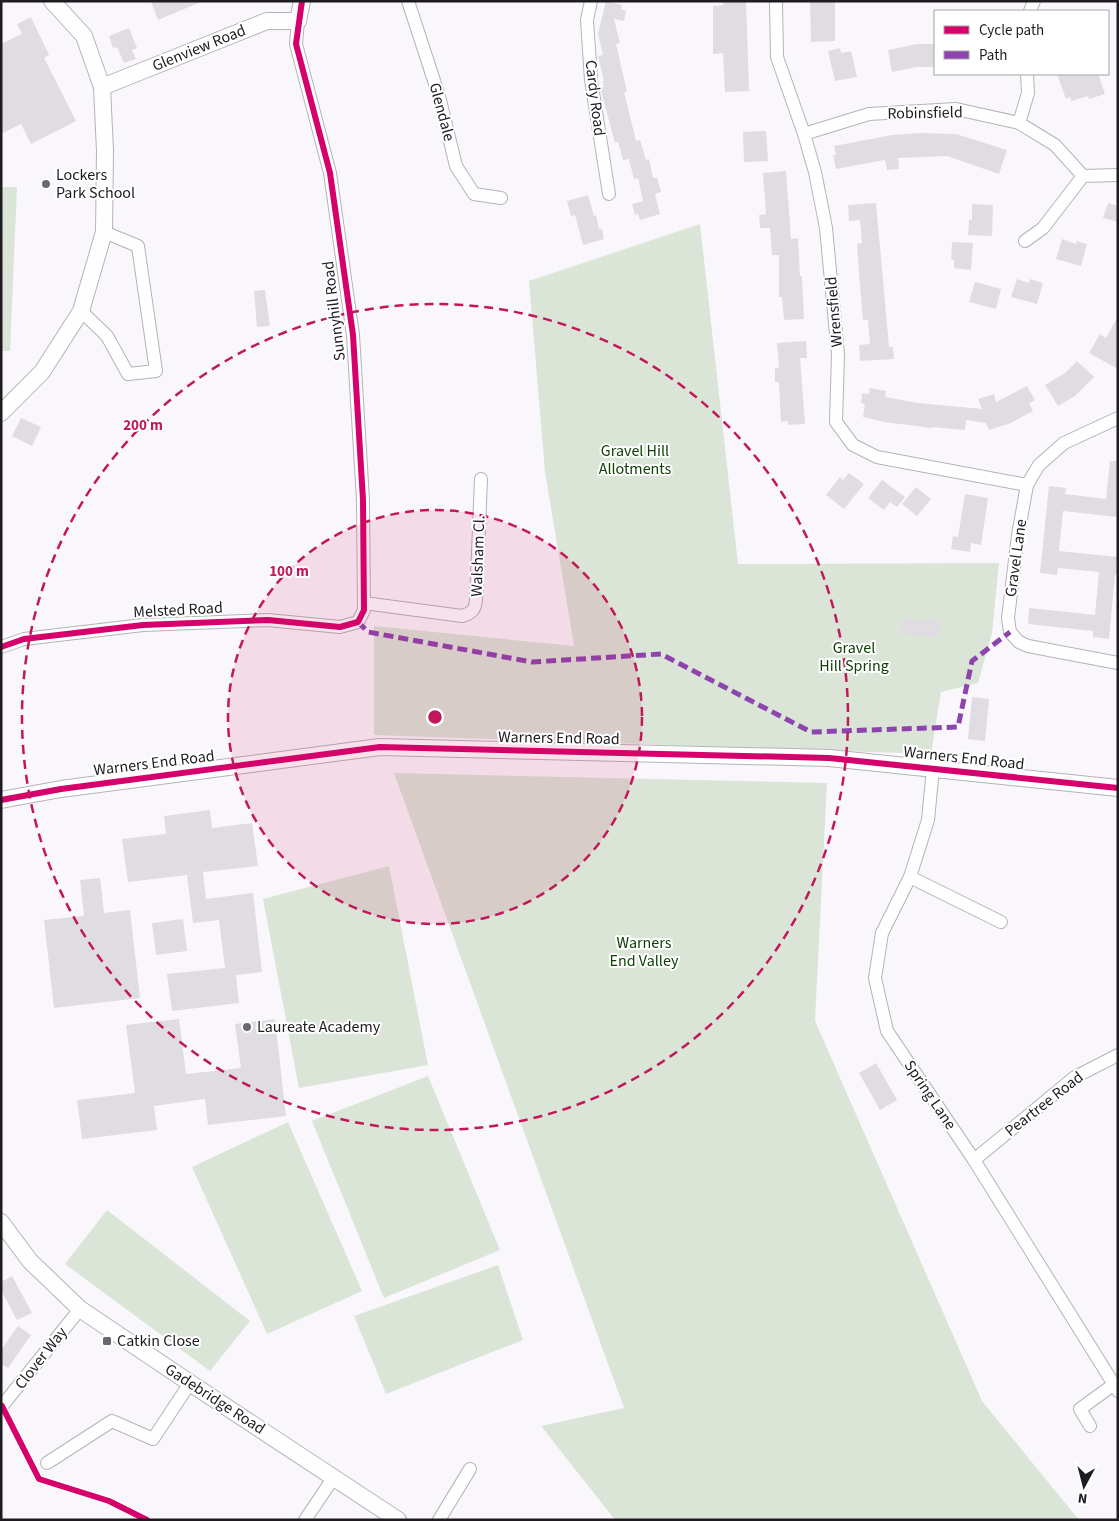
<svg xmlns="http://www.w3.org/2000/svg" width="1119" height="1521" font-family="'Source Sans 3',sans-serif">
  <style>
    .green { fill: #dae5d8 }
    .building { fill: #dfdde1 }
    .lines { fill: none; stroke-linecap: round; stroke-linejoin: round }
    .minor-casing { stroke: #b5b3b7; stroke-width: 14 }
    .tertiary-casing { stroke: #b5b3b7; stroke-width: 18 }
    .minor { stroke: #fefeff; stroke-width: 12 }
    .tertiary { stroke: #fefeff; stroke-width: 16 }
    .quiet { stroke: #8e44ad; stroke-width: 5; stroke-dasharray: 10 5; stroke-linecap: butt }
    .cycleway-casing { stroke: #fff; stroke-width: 9 }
    .cycleway { stroke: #d6006c; stroke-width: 6 }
    .ring { fill: none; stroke: #c2185b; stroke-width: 2.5; stroke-dasharray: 9 6 }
    .poi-dot { fill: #6b696d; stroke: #fff; stroke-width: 2 }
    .labels { text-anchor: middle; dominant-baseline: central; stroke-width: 4; stroke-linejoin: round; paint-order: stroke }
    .street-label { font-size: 16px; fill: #1e1c20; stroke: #fff }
    .poi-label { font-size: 16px; fill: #1e1c20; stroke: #fff; text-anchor: start }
    .park-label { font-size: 16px; fill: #0f4106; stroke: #fff }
    .centre { fill: #c2185b; stroke: #fff; stroke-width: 2.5 }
    .ring-label { font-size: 15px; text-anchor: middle; font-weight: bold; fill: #c2185b; stroke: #fff; stroke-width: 4; stroke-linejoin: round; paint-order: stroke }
  </style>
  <rect width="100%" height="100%" fill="#faf7fc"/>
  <g class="green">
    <path d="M1 187H17L10 351H1Z"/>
    <path d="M700 224 738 564 999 563 992 633 978 683 941 692 931 754 374 735V626L574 646 545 472 529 281Z"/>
    <path d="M394 773 827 783 815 1021 982 1401 1079 1520H615L541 1426 624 1408Z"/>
    <path d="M389 866 428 1065 299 1088 263 899Z"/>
    <path d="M428 1076 500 1250 384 1298 312 1121Z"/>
    <path d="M288 1122 362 1291 267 1334 192 1167Z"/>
    <path d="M107 1210 250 1321 210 1371 65 1264Z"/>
    <path d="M498 1265 523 1340 386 1394 354 1316Z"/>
  </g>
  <g class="building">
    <path d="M151 1H203L158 20Z"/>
    <path d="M606 1 622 5 621 9 626 11 624 21 614 19 620 43 616 44 627 92H624L636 141 640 140 646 160 649 159 653 178H657L661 192 655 194 660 214 640 220 638 214 635 215 632 204 643 201 638 178 634 179 629 159 623 160 618 142 615 143 600 87H604L602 81H604L598 56 603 55 598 34Z"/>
    <path d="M723 1H746L749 91 725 92 723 53 713 54V6L723 5Z"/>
    <path d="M810 1H835V41L811 42Z"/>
    <path d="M31 17 49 55 44 58 76 121 31 144 21 124 1 134V44L22 34 17 24Z"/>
    <path d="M129 28 137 48 132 50 136 59 124 63 117 47 113 48 109 36Z"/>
    <path d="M917 44H935V67H916L892 72 888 50Z"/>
    <path d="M840 48 841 53 851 51 857 77 835 81 828 51Z"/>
    <path d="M1057 74H1098L1105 94 1089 99 1088 96 1071 101 1070 97 1066 99Z"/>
    <path d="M766 131 768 161 744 162 743 132Z"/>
    <path d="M919 133 956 134 1007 150 999 174 947 156 898 158 899 169 887 170 885 160 836 169 833 155H836L834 146 892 135Z"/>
    <path d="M786 171 791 239 798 238 800 276H802L804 319 784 320 782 297H779V255H772L770 228H760L759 215 766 214 763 173Z"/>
    <path d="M588 195 594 216 596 215 599 229H602L604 239 583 245 575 215 571 216 567 201Z"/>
    <path d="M876 203 888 335 889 347H893L894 359 860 361 859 345 870 344 868 320H863L859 274 857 244 862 243 860 220 849 221 848 205Z"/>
    <path d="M1108 203 1118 206V222L1103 218Z"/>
    <path d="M972 204 993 205 992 236 968 235 969 220H972Z"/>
    <path d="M1062 239 1076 244 1077 241 1087 244 1081 266 1056 259Z"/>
    <path d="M952 242 973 243 971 270 954 268V260L951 259Z"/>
    <path d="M1017 279 1029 283 1030 279 1043 283 1037 304 1011 297Z"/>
    <path d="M975 282 1001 289 996 309 969 302Z"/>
    <path d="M265 290 270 326 257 327 254 291Z"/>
    <path d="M1118 316V369L1089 353 1100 334 1106 338Z"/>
    <path d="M806 341 807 358H800L805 424 788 425V421L781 422 779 382H775V368H779L777 343Z"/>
    <path d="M1077 361 1094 377 1075 396 1058 406 1045 385 1065 373Z"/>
    <path d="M1027 386 1035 400 1029 403 1033 411 1011 423 989 430 986 423 966 420 965 430 932 427V428L884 422 863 417 865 404 861 403 862 393 869 394 870 388 886 391 885 397 918 403 982 409 978 399 994 394 996 402Z"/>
    <path d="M21 418 41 427 32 446 12 436Z"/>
    <path d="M1110 461H1118V517L1063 511 1059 551 1118 557V575L1115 574 1109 639 1093 637V631L1028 624 1029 608 1095 615 1099 572 1058 568 1057 575 1040 573 1049 486 1066 488 1065 494 1106 499Z"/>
    <path d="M849 473 864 484 844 509 826 495 840 477 843 480Z"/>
    <path d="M882 480 905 497 897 507 890 502 884 510 868 498Z"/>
    <path d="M916 487 931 499 917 516 902 504Z"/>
    <path d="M965 494 988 498 981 545 971 543 970 552 951 549 953 536 958 537Z"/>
    <path d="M902 618 940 621 938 637 901 634Z"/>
    <path d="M972 697 989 699 985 741 968 739Z"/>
    <path d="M210 810 212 828 252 823 258 866 203 872 206 899 253 893 262 972 236 975 239 1003 172 1011 167 974 225 968 219 920 193 923 187 875 128 882 122 839 166 834 164 816Z"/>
    <path d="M100 878 104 913 130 910 140 998 54 1008 44 920 84 916 80 880Z"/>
    <path d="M183 919 187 951 156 955 152 923Z"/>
    <path d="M179 1019 186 1074 241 1068 235 1024 275 1019 286 1116 208 1125 205 1099 154 1106 157 1130 82 1139 77 1100 135 1093 126 1025Z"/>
    <path d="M876 1063 897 1100 880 1110 859 1073Z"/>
    <path d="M12 1276 32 1313 17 1320 1 1290V1282Z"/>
    <path d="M18 1326 31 1335 8 1368 1 1364V1350Z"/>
  </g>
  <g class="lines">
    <defs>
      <g id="minor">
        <path d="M408 1 439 96 456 166 474 194 501 198"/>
        <path d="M591 1 587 20 591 80 609 194"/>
        <path d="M776 1 777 57 804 134 815 172 826 228 838 355 836 422 853 445 877 457 1027 485"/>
        <path d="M1030 11 1034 1"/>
        <path d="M1019 123 1028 93 1027 74"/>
        <path d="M804 134 869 114 956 109 1019 123 1055 145 1083 176 1118 175"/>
        <path d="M1025 241 1043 228 1083 176"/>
        <path d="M81 311 107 336 128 374 156 371 138 246 104 232"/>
        <path d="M1118 418 1064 443 1039 465 1027 485 1018 535 1008 618 1010 632 1019 642 1028 646 1118 663"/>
        <path d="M364 603 462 616C472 613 475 610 476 600L481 479"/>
        <path d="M1 647 24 639 143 625 268 620 340 627 358 622 364 610 363 500 353 335 330 173 296 44 298 21"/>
        <path d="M933 769 928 820 910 877 882 933 875 978 887 1031 974 1160 1118 1391"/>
        <path d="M910 877 1001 922"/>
        <path d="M974 1160 1075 1077 1118 1055"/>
        <path d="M2 1406 80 1309"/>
        <path d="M1090 1426 1080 1409 1113 1385"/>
        <path d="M47 1463 112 1421 153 1439 190 1383"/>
        <path d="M305 1520 334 1477"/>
        <path d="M439 1520 470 1469"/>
      </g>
      <g id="tertiary">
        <path d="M102 87 267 21H298L302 1"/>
        <path d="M1 413 42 372 81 311 104 232 105 151 102 87 84 36 52 1"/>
        <path d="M1 800 61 789 380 747 829 758 1118 788"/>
        <path d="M1 1222 30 1261 80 1309 190 1383 398 1520"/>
      </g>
    </defs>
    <use href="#minor" class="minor-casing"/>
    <use href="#tertiary" class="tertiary-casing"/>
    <use href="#minor" class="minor"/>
    <use href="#tertiary" class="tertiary"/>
    <path class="quiet" d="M358 622 368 632 532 662 661 654 811 732 958 727 972 661 1010 632"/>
    <defs>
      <g id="cycleway">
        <path d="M1 647 24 639 143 625 268 620 340 627 358 622 364 610 363 500 353 335 330 173 296 44 302 1"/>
        <path d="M1 800 61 789 380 747 829 758 1118 788"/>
        <path d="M2 1406 39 1479 109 1501 147 1520"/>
      </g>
    </defs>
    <use href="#cycleway" class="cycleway-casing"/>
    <use href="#cycleway" class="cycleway"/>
  </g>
  <circle cx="435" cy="717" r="207" fill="#c2185b" fill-opacity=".12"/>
  <g class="ring">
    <circle cx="435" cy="717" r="207"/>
    <circle cx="435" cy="717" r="413"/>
  </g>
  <g class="poi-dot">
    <circle cx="46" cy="184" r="5"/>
    <circle cx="247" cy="1027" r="5"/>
    <rect x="102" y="1336" width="10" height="10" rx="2.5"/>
  </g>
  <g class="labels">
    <g class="street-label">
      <text transform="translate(199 48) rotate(-22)">Glenview Road</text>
      <text transform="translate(595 98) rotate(83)">Cardy Road</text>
      <text transform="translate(442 112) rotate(75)">Glendale</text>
      <text transform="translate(925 113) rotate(-1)">Robinsfield</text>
      <text transform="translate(334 311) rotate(-97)">Sunnyhill Road</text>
      <text transform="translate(834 312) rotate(-95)">Wrensfield</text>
      <text transform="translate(478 556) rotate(-88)">Walsham Cl.</text>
      <text transform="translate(1016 558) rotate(-82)">Gravel Lane</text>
      <text transform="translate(178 610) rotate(-3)">Melsted Road</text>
      <text transform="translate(559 738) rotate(1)">Warners End Road</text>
      <text transform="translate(964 758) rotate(6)">Warners End Road</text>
      <text transform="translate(154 763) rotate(-7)">Warners End Road</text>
      <text transform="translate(930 1095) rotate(56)">Spring Lane</text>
      <text transform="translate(1044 1104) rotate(-38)">Peartree Road</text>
      <text transform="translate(41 1358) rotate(-52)">Clover Way</text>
      <text transform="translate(215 1399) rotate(33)">Gadebridge Road</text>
    </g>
    <g class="poi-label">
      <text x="56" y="175">Lockers<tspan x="56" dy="18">Park School</tspan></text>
      <text x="257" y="1027">Laureate Academy</text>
      <text x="117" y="1341">Catkin Close</text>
    </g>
    <g class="park-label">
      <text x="635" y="451">Gravel Hill<tspan x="635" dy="18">Allotments</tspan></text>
      <text x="854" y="648">Gravel<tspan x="854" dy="18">Hill Spring</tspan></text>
      <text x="644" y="943">Warners<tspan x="644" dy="18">End Valley</tspan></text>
    </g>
  </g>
  <circle cx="435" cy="717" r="8" class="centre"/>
  <g class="ring-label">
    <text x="143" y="430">200 m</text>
    <text x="289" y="576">100 m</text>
  </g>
  <rect width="1119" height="1521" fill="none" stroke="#1e1c20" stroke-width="5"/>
  <rect x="934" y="10" width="175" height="65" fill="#ffffff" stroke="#a5a4a6"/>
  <rect x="944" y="26" width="25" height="8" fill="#d6006c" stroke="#a5a4a6"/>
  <text x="979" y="35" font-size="15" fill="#1e1c20">Cycle path</text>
  <rect x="944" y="51" width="25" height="8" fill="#8e44ad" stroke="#a5a4a6"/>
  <text x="979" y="60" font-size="15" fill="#1e1c20">Path</text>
  <g transform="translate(1084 1486) rotate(187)" stroke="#ffffff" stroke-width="4" paint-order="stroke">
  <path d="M0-4L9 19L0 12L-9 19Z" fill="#1e1c20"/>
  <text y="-8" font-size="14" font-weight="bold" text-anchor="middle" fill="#1e1c20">N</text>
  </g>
</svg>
